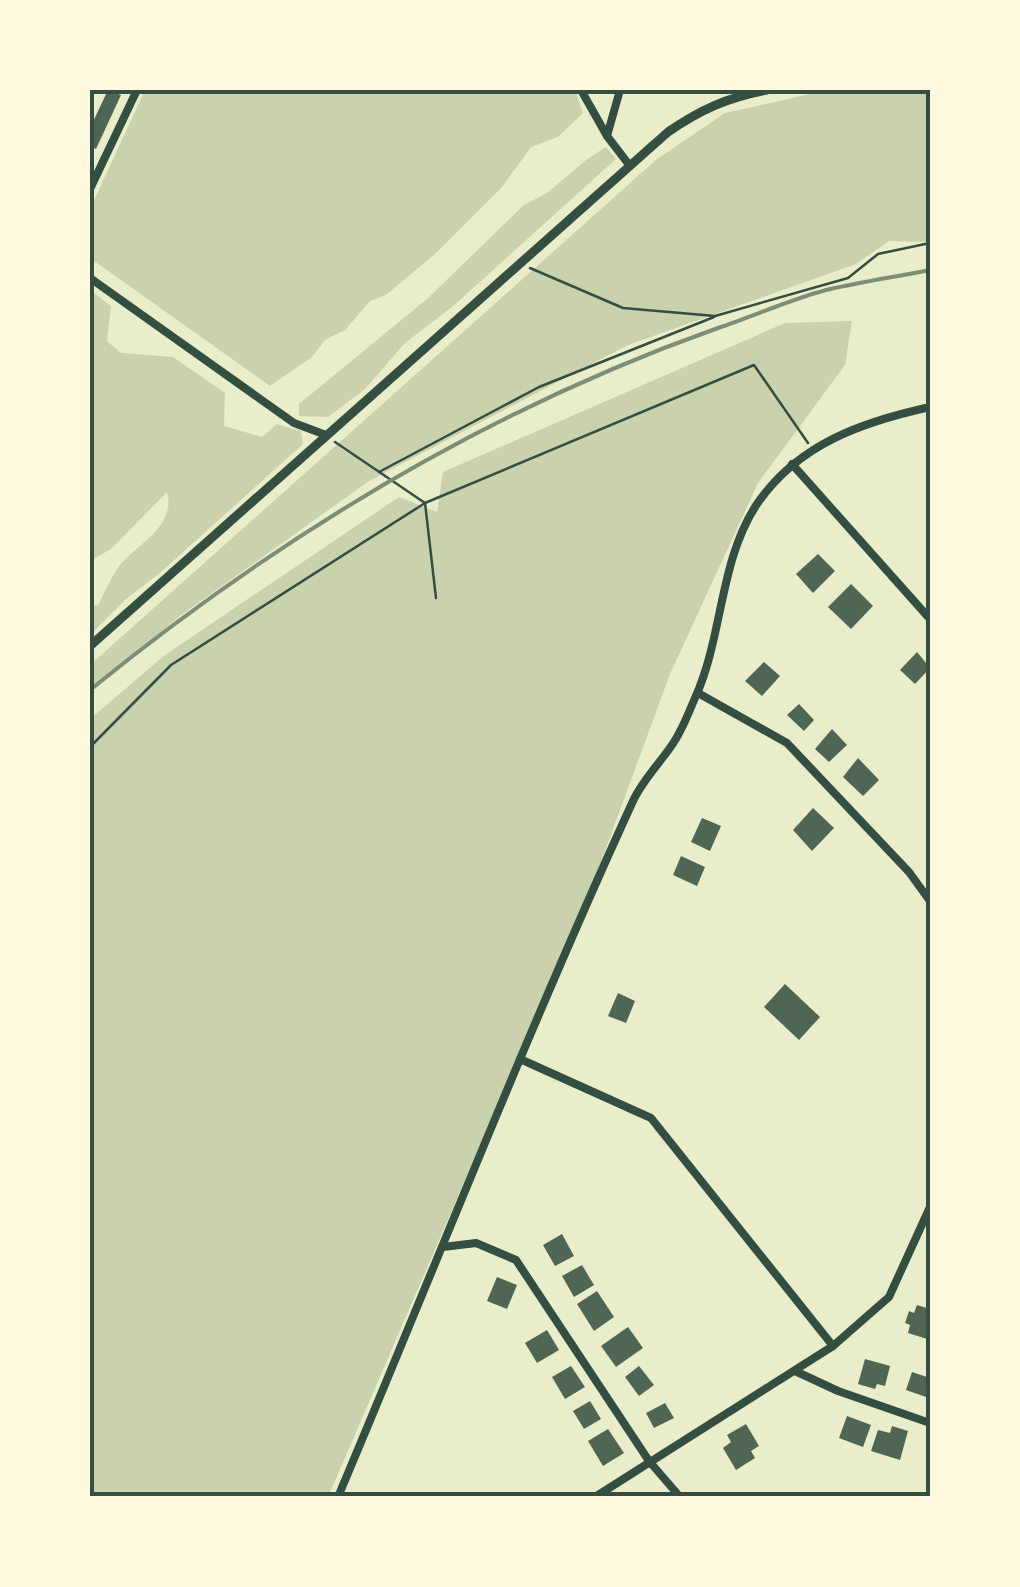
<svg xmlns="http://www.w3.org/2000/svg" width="1020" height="1587" font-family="'Sofia Sans Condensed',sans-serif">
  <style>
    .green { fill: #cad2ad }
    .building { fill: #4f6655 }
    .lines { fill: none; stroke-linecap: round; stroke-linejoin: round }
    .path { stroke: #344e41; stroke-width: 2.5 }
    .service { stroke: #344e41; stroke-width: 4 }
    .minor { stroke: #344e41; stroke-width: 8 }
    .tertiary { stroke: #344e41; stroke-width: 9 }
    .rail { stroke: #7c8e77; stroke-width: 4 }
    .neatline { fill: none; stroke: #344e41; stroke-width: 4 }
  </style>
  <rect width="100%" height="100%" fill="#e9edc9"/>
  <g class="green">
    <path d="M145 90H575L583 113 558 137 531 147 502 187 436 253 386 295 370 301 345 330 325 340 312 357 270 386 90 258V209Z"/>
    <path d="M828 90H930V242L889 241 856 264 628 345 369 481 180 616 90 692V665L657 159 725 113Z"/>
    <path d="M606 147 616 159 452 307 405 343 365 389 328 417 299 416V404L427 299 524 205 547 193 586 160Z"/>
    <path d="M90 290 111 306 107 341 121 353 173 357 225 393 224 426 262 437 277 424 301 431 303 444 161 572 125 600 90 635V605H98C104 593 110 580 117 569 134 545 177 528 167 492L111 549 90 561Z"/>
    <path d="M852 321 845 365 758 483 670 674 592 886 328 1497H90V719L165 655 399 497 437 512 443 472 785 323Z"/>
  </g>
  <g class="building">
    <path d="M108 90 121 95 96 149 90 146V128Z"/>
    <path d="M818 554 835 571 813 593 796 574Z"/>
    <path d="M851 584 873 606 851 629 828 607Z"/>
    <path d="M917 652 930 668 915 684 900 670Z"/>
    <path d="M764 662 780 676 762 696 745 681Z"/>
    <path d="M799 704 814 720 804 731 787 715Z"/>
    <path d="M832 729 847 745 829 762 815 749Z"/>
    <path d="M858 758 879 780 863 796 843 777Z"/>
    <path d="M813 808 834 828 812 851 793 830Z"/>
    <path d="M702 818 721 826 710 851 691 842Z"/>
    <path d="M681 856 705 867 697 886 673 875Z"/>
    <path d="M785 984 820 1017 799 1040 764 1007Z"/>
    <path d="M618 993 635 1001 626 1023 608 1016Z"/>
    <path d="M562 1234 574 1256 555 1266 543 1245Z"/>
    <path d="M582 1265 594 1285 574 1297 562 1276Z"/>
    <path d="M497 1277 517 1285 507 1309 487 1301Z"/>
    <path d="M597 1291 614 1317 594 1331 577 1304Z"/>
    <path d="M917 1305 930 1309 927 1339 908 1333 910 1325 905 1323 909 1311 914 1313Z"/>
    <path d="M628 1327 643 1348 616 1367 601 1346Z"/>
    <path d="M547 1330 559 1350 537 1363 525 1343Z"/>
    <path d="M865 1359 890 1366 885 1386 877 1384 875 1389 858 1384Z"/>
    <path d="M571 1366 585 1387 565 1399 552 1377Z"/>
    <path d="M639 1366 654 1385 639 1396 625 1377Z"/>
    <path d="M912 1372 930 1378 926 1397 906 1390Z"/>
    <path d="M590 1401 601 1419 584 1429 573 1411Z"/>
    <path d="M665 1403 674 1418 654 1428 646 1413Z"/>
    <path d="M847 1416 871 1425 863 1447 839 1438Z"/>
    <path d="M746 1424 759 1446 751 1451 755 1458 736 1470 723 1448 731 1442 727 1435Z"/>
    <path d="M892 1426 908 1431 900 1460 871 1451 878 1430 890 1433Z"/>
    <path d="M608 1429 624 1453 603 1466 588 1441Z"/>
  </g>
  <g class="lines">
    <g class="path">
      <path d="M530 268 623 308 715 316 848 278 878 254 930 243"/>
      <path d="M335 442 425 503 436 598"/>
      <path d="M379 472 539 387 714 317"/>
      <path d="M90 747 171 665 425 503 754 365 808 443"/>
    </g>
    <path class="service" d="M90 106V108"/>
    <g class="minor">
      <path d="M581 90 607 136"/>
      <path d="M620 90 607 136 630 166"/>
      <path d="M90 189 137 90"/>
      <path d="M90 278 294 423 326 435"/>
      <path d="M792 464 930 619"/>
      <path d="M698 693 787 743 909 872 930 901"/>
      <path d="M520 1059 651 1118 833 1346"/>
      <path d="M443 1247 476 1243 516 1260 649 1461 680 1497"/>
      <path d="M795 1371 838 1391 930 1423"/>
      <path d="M338 1497C436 1265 528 1030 633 801 642 781 659 764 672 745 682 731 688 714 695 698 723 637 719 561 757 504 798 444 862 422 930 407"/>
      <path d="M595 1497 833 1346 889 1297 930 1207"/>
    </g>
    <path class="tertiary" d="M90 646 668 132C700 110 728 97 767 90"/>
    <path class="rail" d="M90 690C278 537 489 409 718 328 754 316 789 300 826 290 860 282 895 277 930 270"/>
  </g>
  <rect width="1020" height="1587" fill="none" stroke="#fefae0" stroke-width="185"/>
  <rect x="92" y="92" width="836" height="1402" class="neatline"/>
</svg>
